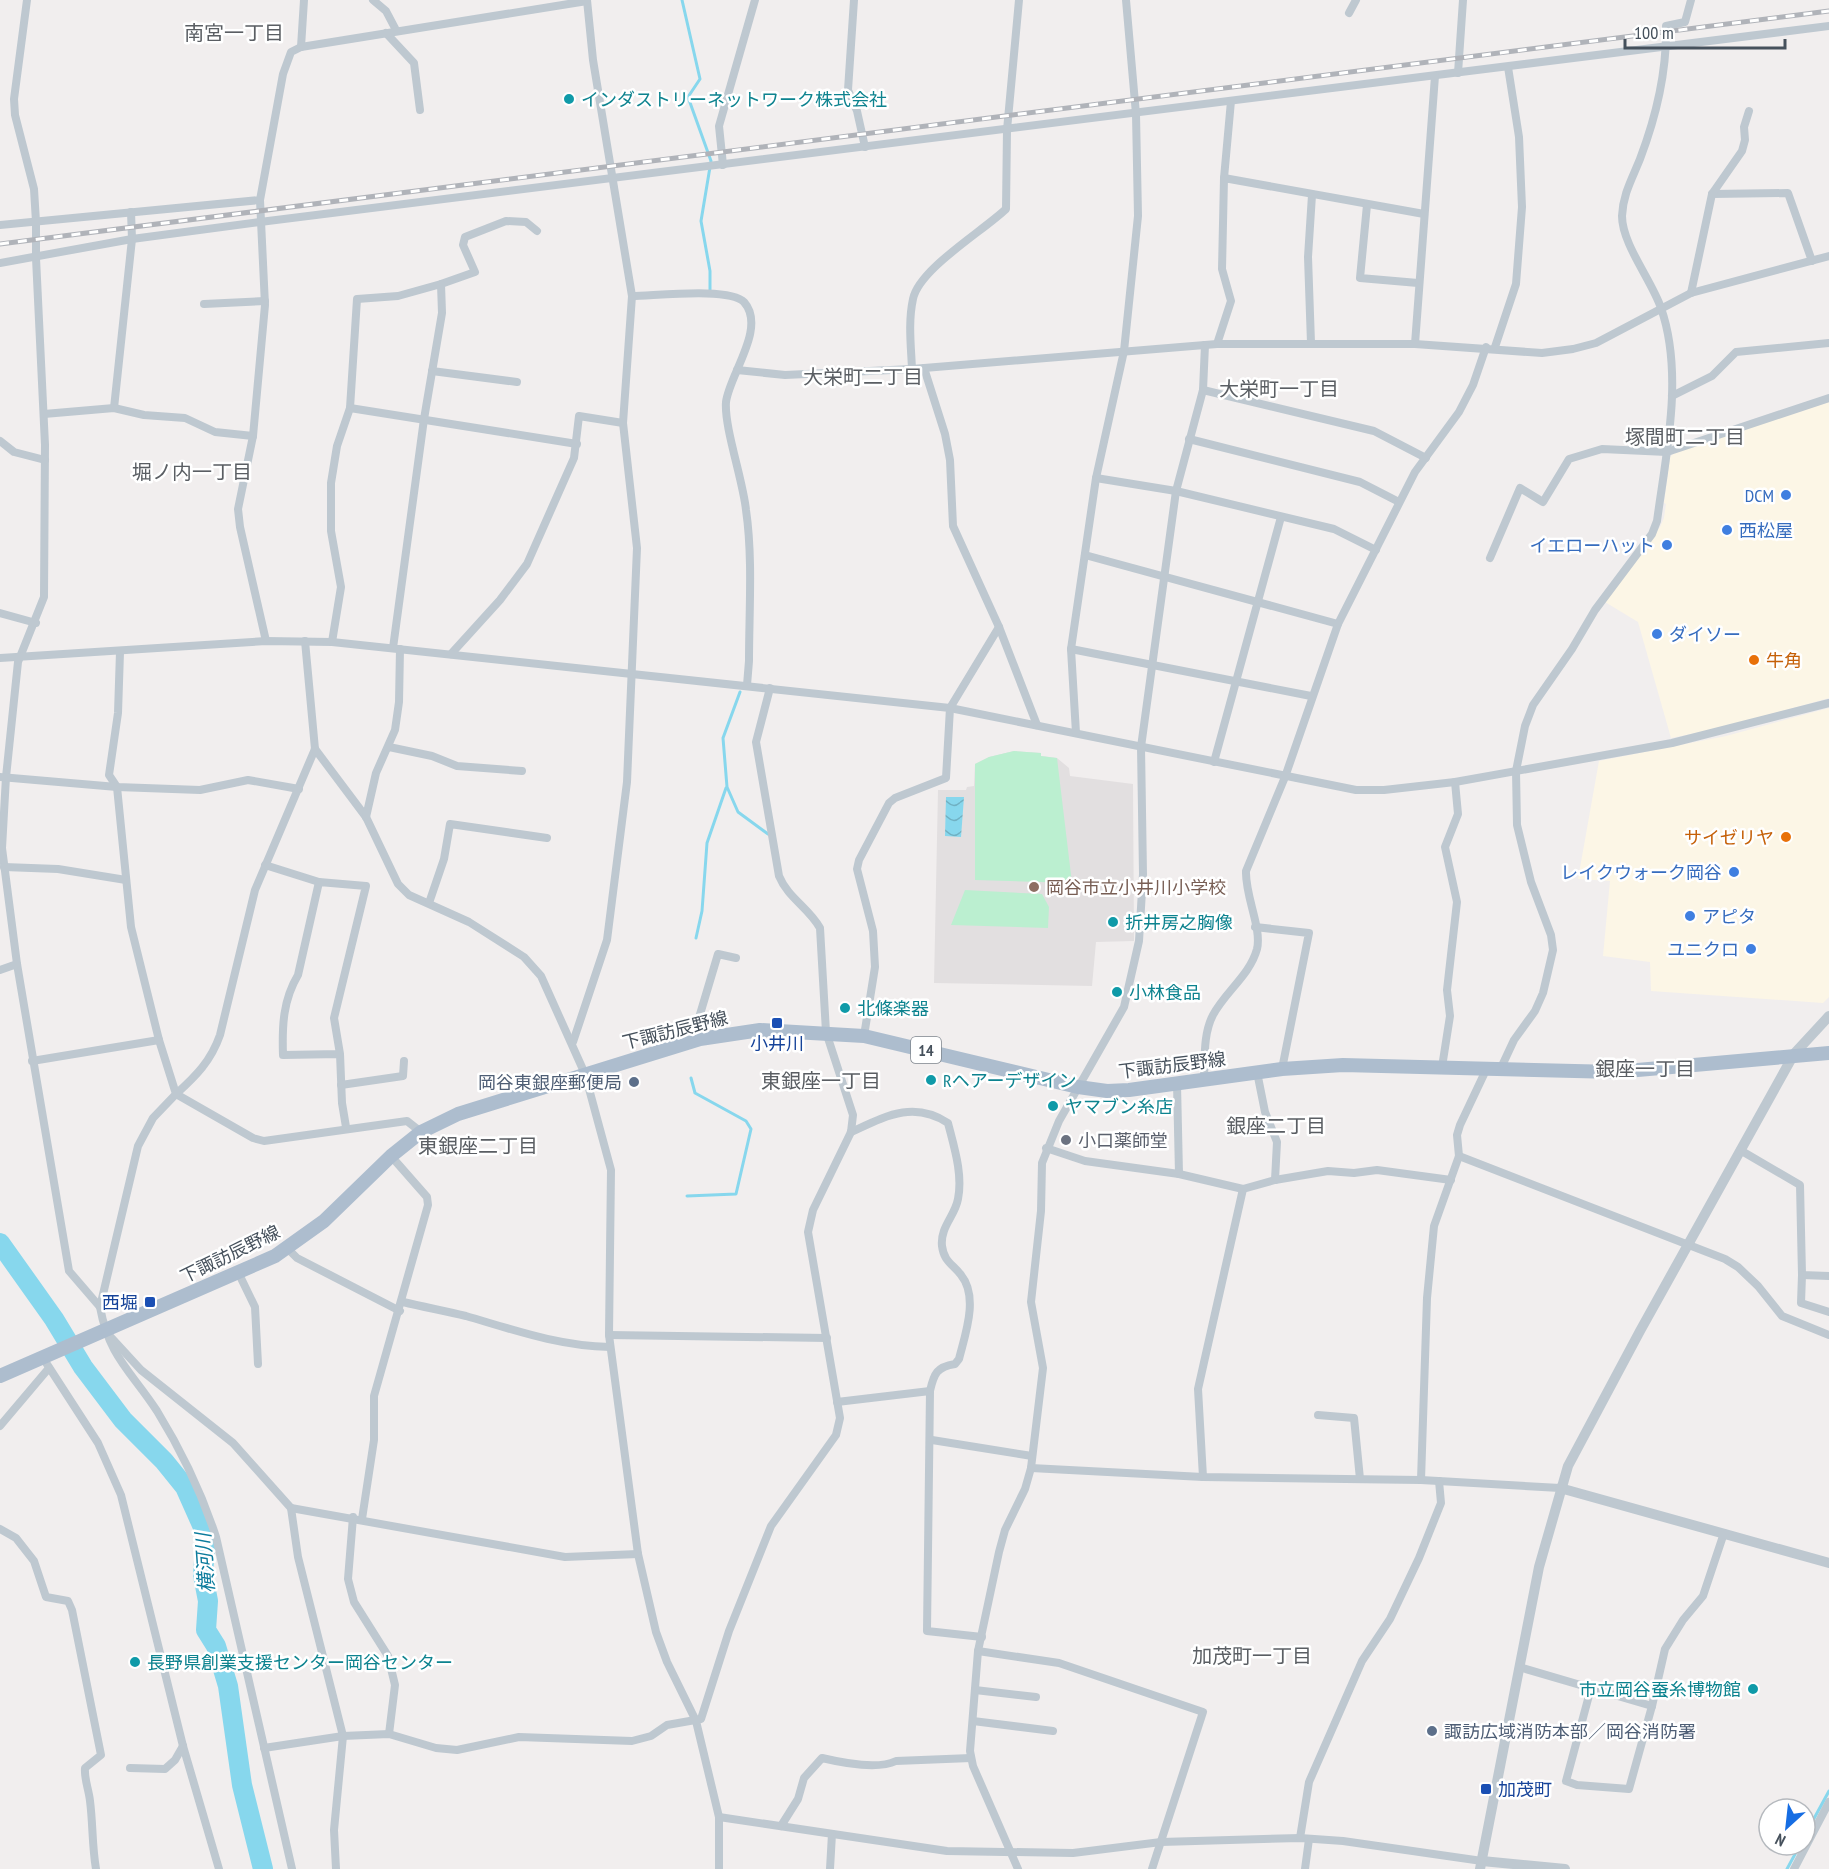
<svg xmlns="http://www.w3.org/2000/svg" width="1829" height="1869" font-family="'PT Sans Narrow','Noto Sans JP',sans-serif">
  <style>
    .commercial { fill: #fcf6e6 }
    .education { fill: #e2dfe0 }
    .green { fill: #bbefd0 }
    .water { fill: url(#water-waves) }
    .lines { fill: none; stroke-linecap: round; stroke-linejoin: round }
    .stream { stroke: #87d7ed; stroke-width: 3 }
    .river { stroke: #87d7ed; stroke-width: 20 }
    .minor { stroke: #bec8d0; stroke-width: 8 }
    .tertiary { stroke: #bec8d0; stroke-width: 10 }
    .primary { stroke: #adbdce; stroke-width: 14 }
    .rail-casing { stroke: #b0b3b9; stroke-width: 5 }
    .rail { stroke: #fff; stroke-width: 3; stroke-dasharray: 9; stroke-linecap: butt }
    .culture-dot { fill: #0f9aa8; stroke: #fff; stroke-width: 2 }
    .shop-dot { fill: #3f7fe0; stroke: #fff; stroke-width: 2 }
    .food-dot { fill: #e8710a; stroke: #fff; stroke-width: 2 }
    .education-dot { fill: #8d6e63; stroke: #fff; stroke-width: 2 }
    .transit-dot { fill: #1a4fb4; stroke: #fff; stroke-width: 2 }
    .service-dot { fill: #5c6f8a; stroke: #fff; stroke-width: 2 }
    .worship-dot { fill: #6b7280; stroke: #fff; stroke-width: 2 }
    .labels { text-anchor: middle; dominant-baseline: central; stroke-width: 5; stroke-linejoin: round; paint-order: stroke }
    .shield { fill: #fff; stroke: #7e858d; stroke-width: 1.5 }
    .shield-label { font-size: 16px; font-weight: bold; fill: #46515c }
    .culture-label { font-size: 18px; fill: #0d838f; stroke: #fff; text-anchor: start }
    .shop-label { font-size: 18px; fill: #366cbe; stroke: #fff; text-anchor: end }
    .food-label { font-size: 18px; fill: #c56008; stroke: #fff; text-anchor: start }
    .education-label { font-size: 18px; fill: #785e54; stroke: #fff; text-anchor: start }
    .street-label { font-size: 18px; fill: #46515c; stroke: #fff }
    .transit-label { font-size: 18px; fill: #164399; stroke: #fff }
    .service-label { font-size: 18px; fill: #4e5e75; stroke: #fff; text-anchor: end }
    .worship-label { font-size: 18px; fill: #5b616d; stroke: #fff; text-anchor: start }
    .neighbourhood-label { font-size: 20px; fill: #5a5e63; stroke: #fff }
    .water-label { font-size: 20px; font-style: italic; fill: #0b7b9c; stroke: #fff }
  </style>
  <defs>
    <pattern id="water-waves" width="16" height="10" patternUnits="userSpaceOnUse" patternTransform="scale(1.5)"><rect width="16" height="10" fill="#87d7ed"/><path d="M0 5q4-4 8 0t8 0" fill="none" stroke="#70b1c3"/></pattern>
  </defs>
  <rect width="100%" height="100%" fill="#f1eeee"/>
  <g class="commercial">
    <path d="M1829 402V698L1721 728 1671 738 1638 622 1605 602 1660 527 1664 518 1666 504 1664 503 1670 457 1674 453Z"/>
    <path d="M1829 708V997L1823 1003 1651 991 1650 962 1603 956 1610 881 1578 879 1599 761 1726 736Z"/>
  </g>
  <path class="education" d="M1014 751 1041 753V756L1057 758 1069 768 1070 776 1133 784 1134 941 1096 942 1092 986 934 983 938 790H966L967 787 974 786 975 764 989 757Z"/>
  <g class="green">
    <path d="M1014 751 1041 753V756L1057 758 1072 883 975 880V764L989 757Z"/>
    <path d="M965 890 1042 894 1049 907 1048 928 951 925Z"/>
  </g>
  <path class="water" d="M946 797H964L961 837 945 836Z"/>
  <g class="lines">
    <g class="stream">
      <path d="M682 0 700 79 688 97 711 161 701 221 710 271V290"/>
      <path d="M740 692 723 738 727 787 738 812 768 834"/>
      <path d="M696 938 702 911 707 843 726 788"/>
      <path d="M687 1196 736 1194 751 1129 746 1121 695 1093 691 1078"/>
      <path d="M1805 1835 1829 1791"/>
      <path d="M1787 1869 1800 1845"/>
    </g>
    <path class="river" d="M0 1243 54 1319 83 1367 123 1420 164 1461 185 1487 206 1534 203 1575 208 1601 206 1630 216 1646 228 1686 242 1785 263 1869"/>
    <g class="minor">
      <path d="M27 0 14 99 15 115 34 189 36 222V258L45 445 44 597 18 662 6 777 2 848 17 964 69 1271 100 1307"/>
      <path d="M373 0 386 11 396 30"/>
      <path d="M854 0 848 90 857 111 865 147"/>
      <path d="M1349 13 1356 0"/>
      <path d="M386 33 414 63 420 110"/>
      <path d="M301 47 304 0"/>
      <path d="M1458 73 1463 0"/>
      <path d="M723 165 719 126 755 0"/>
      <path d="M1224 178 1231 101"/>
      <path d="M1712 194 1788 193 1812 261"/>
      <path d="M260 200 265 305 253 436 238 509 240 527 266 641"/>
      <path d="M1367 205 1360 278 1418 283"/>
      <path d="M0 225 260 200 283 74 291 52 301 47 587 1"/>
      <path d="M0 263 132 239 260 222 1829 26"/>
      <path d="M441 284 475 272 463 245 465 237 506 221 526 222 537 231"/>
      <path d="M1691 293 1712 194 1742 151 1745 140 1744 127 1749 111"/>
      <path d="M632 296C654 296 730 287 744 302 767 328 729 375 726 402 724 427 743 480 746 510 753 558 749 612 749 661L747 685"/>
      <path d="M204 304 265 301"/>
      <path d="M1311 343 1308 257 1312 195"/>
      <path d="M1217 344 1231 301 1222 269 1224 178 1424 214"/>
      <path d="M1415 344 1435 76"/>
      <path d="M1495 347 1516 284 1522 207 1519 137 1508 67"/>
      <path d="M924 368 945 434 950 460 953 526 999 627 1037 725"/>
      <path d="M912 369C911 346 908 322 913 299 919 269 983 231 1006 209L1007 130 1019 0"/>
      <path d="M737 370 785 375 912 369 1217 344H1415L1542 353 1573 349 1596 343 1691 293 1829 256"/>
      <path d="M432 371 517 382"/>
      <path d="M1203 390 1374 431 1426 458"/>
      <path d="M1672 396 1712 376 1736 352 1829 343"/>
      <path d="M114 408 132 239 131 212"/>
      <path d="M350 408 577 444"/>
      <path d="M44 414 114 408 144 415 185 418 215 432 253 436"/>
      <path d="M1189 439 1360 482 1399 502"/>
      <path d="M0 441 14 452 45 460"/>
      <path d="M1096 478 1176 491 1334 529 1376 550"/>
      <path d="M1085 555 1338 624"/>
      <path d="M1490 558 1520 488 1543 502 1569 459 1602 449 1667 452 1829 398"/>
      <path d="M0 613 36 623"/>
      <path d="M305 641 315 749 255 890 220 1035C211 1061 196 1076 176 1094L253 1138 264 1141 407 1121 421 1132"/>
      <path d="M332 642 341 587 331 531V483L337 446 350 408 357 299 398 296 441 284 442 313 424 419 393 648"/>
      <path d="M1071 649 1311 696"/>
      <path d="M120 652 118 713 109 775 117 787 131 927 159 1040 176 1094 153 1118 138 1146 100 1307C109 1357 131 1371 157 1411 181 1450 202 1494 216 1537L292 1869"/>
      <path d="M451 654 500 600 527 564 574 458 579 416 623 423"/>
      <path d="M0 658 266 641 332 642 950 708 1356 790H1384L1455 782 1672 743 1829 703"/>
      <path d="M1076 733 1071 649 1096 478 1124 351 1138 216 1136 114 1126 0"/>
      <path d="M389 747 432 756 457 766 522 771"/>
      <path d="M315 749 366 817 398 884 409 895 469 922 524 957 541 976 585 1074 611 1170 609 1335 638 1554 656 1632 667 1662 696 1721 719 1817V1869"/>
      <path d="M1214 762 1281 517"/>
      <path d="M0 777 117 787 200 790 248 780 299 789"/>
      <path d="M366 817 376 773 395 730 399 702 400 649"/>
      <path d="M265 865 319 882"/>
      <path d="M4 867 58 869 126 880"/>
      <path d="M429 903 444 859 450 824 547 838"/>
      <path d="M1255 927 1309 933 1282 1069"/>
      <path d="M0 970 17 964"/>
      <path d="M864 1036 875 967 873 931 857 869 859 860 889 803 895 798 946 778 950 708 999 627"/>
      <path d="M700 1039 698 1021 718 954 736 958"/>
      <path d="M573 1042 607 940 627 782 637 548 623 423 632 296 593 60 587 0"/>
      <path d="M340 1054 283 1055C282 1026 283 1000 298 975L319 882 366 886 334 1018 340 1054 342 1103 346 1127"/>
      <path d="M32 1061 159 1040"/>
      <path d="M1442 1067 1450 1016 1447 990 1457 902 1445 847 1458 814 1455 782"/>
      <path d="M1500 1070 1514 1040 1535 1011 1543 993 1553 950 1551 935 1531 882 1517 825 1516 771 1525 726 1533 705 1572 649 1595 610 1652 534 1657 521C1666 454 1684 374 1661 308 1652 281 1622 244 1622 216 1623 194 1632 179 1640 159 1656 117 1667 71 1666 26L1685 22 1691 0"/>
      <path d="M1257 1072 1265 1112 1277 1142 1275 1180"/>
      <path d="M1204 1079C1205 1059 1203 1034 1213 1015 1225 992 1250 975 1257 949 1262 928 1245 896 1246 871L1285 777 1338 624 1415 472 1459 412 1473 385 1486 347"/>
      <path d="M1177 1084 1179 1174"/>
      <path d="M341 1085 403 1076 404 1061"/>
      <path d="M851 1132C884 1117 913 1100 948 1123 954 1147 963 1174 958 1199 955 1216 940 1227 942 1246 944 1262 953 1264 961 1275 979 1297 965 1335 959 1359L955 1364C937 1367 934 1373 930 1391L927 1631 982 1637"/>
      <path d="M1046 1148 1085 1161 1179 1174 1243 1189 1275 1180 1328 1171 1354 1173 1377 1170 1451 1180"/>
      <path d="M1740 1150 1800 1185 1802 1275 1829 1276"/>
      <path d="M1459 1156 1725 1259 1738 1267 1758 1286 1782 1316 1829 1335"/>
      <path d="M287 1248 297 1258 400 1311"/>
      <path d="M239 1274 255 1307 258 1364"/>
      <path d="M1802 1275 1801 1303 1829 1312"/>
      <path d="M403 1302C424 1307 445 1311 466 1316 514 1330 559 1346 610 1347"/>
      <path d="M107 1333 141 1370 233 1443 291 1508 565 1557 638 1554"/>
      <path d="M609 1335 827 1338"/>
      <path d="M43 1358 98 1443 121 1495 183 1746 219 1869"/>
      <path d="M837 1402 930 1391"/>
      <path d="M1318 1415 1354 1418 1360 1479"/>
      <path d="M0 1426 49 1368"/>
      <path d="M932 1440 1032 1456"/>
      <path d="M1031 1468 1203 1477 1421 1480 1560 1488"/>
      <path d="M1203 1477 1198 1389 1243 1189"/>
      <path d="M1421 1480 1427 1298 1434 1226 1459 1156 1457 1135 1460 1125 1486 1070"/>
      <path d="M291 1508 298 1557 343 1736 334 1830 336 1869"/>
      <path d="M353 1517 348 1579 354 1602 388 1656 395 1685 389 1734"/>
      <path d="M362 1519 374 1440V1396L428 1205 427 1197 391 1156"/>
      <path d="M0 1529 16 1538 34 1561 46 1597 68 1601 72 1610 101 1755 85 1768C84 1779 89 1790 90 1801 93 1824 92 1846 96 1869"/>
      <path d="M978 1651 1059 1663 1203 1712 1152 1869"/>
      <path d="M1519 1667 1652 1706 1629 1789 1577 1785 1566 1781 1591 1688"/>
      <path d="M975 1690 1036 1697"/>
      <path d="M1652 1706 1665 1649 1683 1620 1703 1596 1724 1533"/>
      <path d="M973 1721 1053 1731"/>
      <path d="M264 1748 343 1736 389 1734 436 1748 457 1750 519 1737 632 1741 651 1736 667 1725 701 1719 729 1631 771 1526 836 1435 840 1418 808 1232 813 1210 851 1132 853 1115 826 1032 820 928C809 908 788 898 779 876L756 742 770 688"/>
      <path d="M130 1768 165 1769 175 1760 183 1746"/>
      <path d="M719 1817 947 1851 1073 1853 1161 1842 1300 1838 1343 1841 1482 1861"/>
      <path d="M781 1826 798 1799 804 1778 822 1758C843 1763 877 1770 896 1761L971 1758"/>
      <path d="M1300 1838 1309 1782 1362 1661 1390 1619 1419 1558 1441 1503 1439 1481"/>
      <path d="M830 1869 832 1834"/>
      <path d="M1018 1869 973 1766 970 1751 978 1651 999 1552 1005 1530 1025 1489 1031 1468 1043 1368 1031 1302 1041 1211 1042 1163 1059 1121 1124 1007 1139 941 1143 874 1141 747 1176 491 1203 390 1205 345"/>
      <path d="M1305 1869 1309 1839"/>
      <path d="M1794 1869 1829 1802"/>
    </g>
    <g class="tertiary">
      <path d="M1560 1488 1829 1563"/>
      <path d="M1482 1861 1565 1869"/>
      <path d="M1480 1869 1539 1567 1568 1466 1640 1331 1794 1054 1829 1016"/>
    </g>
    <path class="primary" d="M0 1376 275 1256 324 1221 391 1156 421 1132 458 1114 700 1039 760 1030 864 1036 1078 1087 1107 1091 1129 1090 1282 1069 1343 1065 1615 1072 1829 1053"/>
    <defs>
      <path id="rail" d="M0 244 1829 11"/>
    </defs>
    <use href="#rail" class="rail-casing"/>
    <use href="#rail" class="rail"/>
  </g>
  <g class="culture-dot">
    <circle cx="569" cy="99" r="6"/>
    <circle cx="1113" cy="922" r="6"/>
    <circle cx="1117" cy="992" r="6"/>
    <circle cx="845" cy="1008" r="6"/>
    <circle cx="931" cy="1080" r="6"/>
    <circle cx="1053" cy="1106" r="6"/>
    <circle cx="135" cy="1662" r="6"/>
    <circle cx="1753" cy="1689" r="6"/>
  </g>
  <g class="shop-dot">
    <circle cx="1786" cy="495" r="6"/>
    <circle cx="1727" cy="530" r="6"/>
    <circle cx="1667" cy="545" r="6"/>
    <circle cx="1657" cy="634" r="6"/>
    <circle cx="1734" cy="872" r="6"/>
    <circle cx="1690" cy="916" r="6"/>
    <circle cx="1751" cy="949" r="6"/>
  </g>
  <g class="food-dot">
    <circle cx="1754" cy="660" r="6"/>
    <circle cx="1786" cy="837" r="6"/>
  </g>
  <circle class="education-dot" cx="1034" cy="887" r="6"/>
  <g class="transit-dot">
    <rect x="771" y="1017" width="12" height="12" rx="3"/>
    <rect x="144" y="1296" width="12" height="12" rx="3"/>
    <rect x="1480" y="1783" width="12" height="12" rx="3"/>
  </g>
  <g class="service-dot">
    <circle cx="634" cy="1082" r="6"/>
    <circle cx="1432" cy="1731" r="6"/>
  </g>
  <circle class="worship-dot" cx="1066" cy="1140" r="6"/>
  <g class="labels">
    <rect class="shield" x="911" y="1037" width="30" height="26" rx="4.5"/>
    <g class="shield-label">
      <text x="926" y="1050">14</text>
    </g>
    <g class="culture-label">
      <text x="581" y="99">インダストリーネットワーク株式会社</text>
      <text x="1125" y="922">折井房之胸像</text>
      <text x="1129" y="992">小林食品</text>
      <text x="857" y="1008">北條楽器</text>
      <text x="943" y="1080">Rヘアーデザイン</text>
      <text x="1065" y="1106">ヤマブン糸店</text>
      <text x="147" y="1662">長野県創業支援センター岡谷センター</text>
      <text x="1741" y="1689" text-anchor="end">市立岡谷蚕糸博物館</text>
    </g>
    <g class="shop-label">
      <text x="1774" y="495">DCM</text>
      <text x="1739" y="530" text-anchor="start">西松屋</text>
      <text x="1655" y="545">イエローハット</text>
      <text x="1669" y="634" text-anchor="start">ダイソー</text>
      <text x="1722" y="872">レイクウォーク岡谷</text>
      <text x="1702" y="916" text-anchor="start">アピタ</text>
      <text x="1739" y="949">ユニクロ</text>
    </g>
    <g class="food-label">
      <text x="1766" y="660">牛角</text>
      <text x="1774" y="837" text-anchor="end">サイゼリヤ</text>
    </g>
    <g class="education-label">
      <text x="1046" y="887">岡谷市立小井川小学校</text>
    </g>
    <g class="street-label">
      <text transform="translate(675 1030) rotate(-14)">下諏訪辰野線</text>
      <text transform="translate(1172 1065) rotate(-7)">下諏訪辰野線</text>
      <text transform="translate(230 1254) rotate(-26)">下諏訪辰野線</text>
    </g>
    <g class="transit-label">
      <text x="777" y="1043">小井川</text>
      <text x="138" y="1302" text-anchor="end">西堀</text>
      <text x="1498" y="1789" text-anchor="start">加茂町</text>
    </g>
    <g class="service-label">
      <text x="622" y="1082">岡谷東銀座郵便局</text>
      <text x="1444" y="1731" text-anchor="start">諏訪広域消防本部／岡谷消防署</text>
    </g>
    <g class="worship-label">
      <text x="1078" y="1140">小口薬師堂</text>
    </g>
    <g class="neighbourhood-label">
      <text x="234" y="33">南宮一丁目</text>
      <text x="863" y="377">大栄町二丁目</text>
      <text x="1279" y="389">大栄町一丁目</text>
      <text x="1685" y="437">塚間町二丁目</text>
      <text x="192" y="472">堀ノ内一丁目</text>
      <text x="1645" y="1069">銀座一丁目</text>
      <text x="821" y="1081">東銀座一丁目</text>
      <text x="1276" y="1126">銀座二丁目</text>
      <text x="478" y="1146">東銀座二丁目</text>
      <text x="1252" y="1656">加茂町一丁目</text>
    </g>
    <g class="water-label">
      <text transform="translate(205 1563) rotate(-94)">横河川</text>
    </g>
  </g>
  <g transform="translate(1787 1827) rotate(207)"><circle r="28" fill="#ffffff" stroke="#b5b9be" stroke-width="1.5"/>
  <path d="M0-4.5L10 22L0 15L-10 22Z" fill="#166de3"/>
  <text y="-9" font-size="16" font-weight="bold" text-anchor="middle" fill="#46515c">N</text>
  </g>
  <path d="M1625 39v9h160v-9" fill="none" stroke="#46515c" stroke-width="3"/>
  <text x="1634" y="39" font-size="18" fill="#46515c" stroke="#ffffff" stroke-width="4.5" paint-order="stroke">100 m</text>
</svg>
